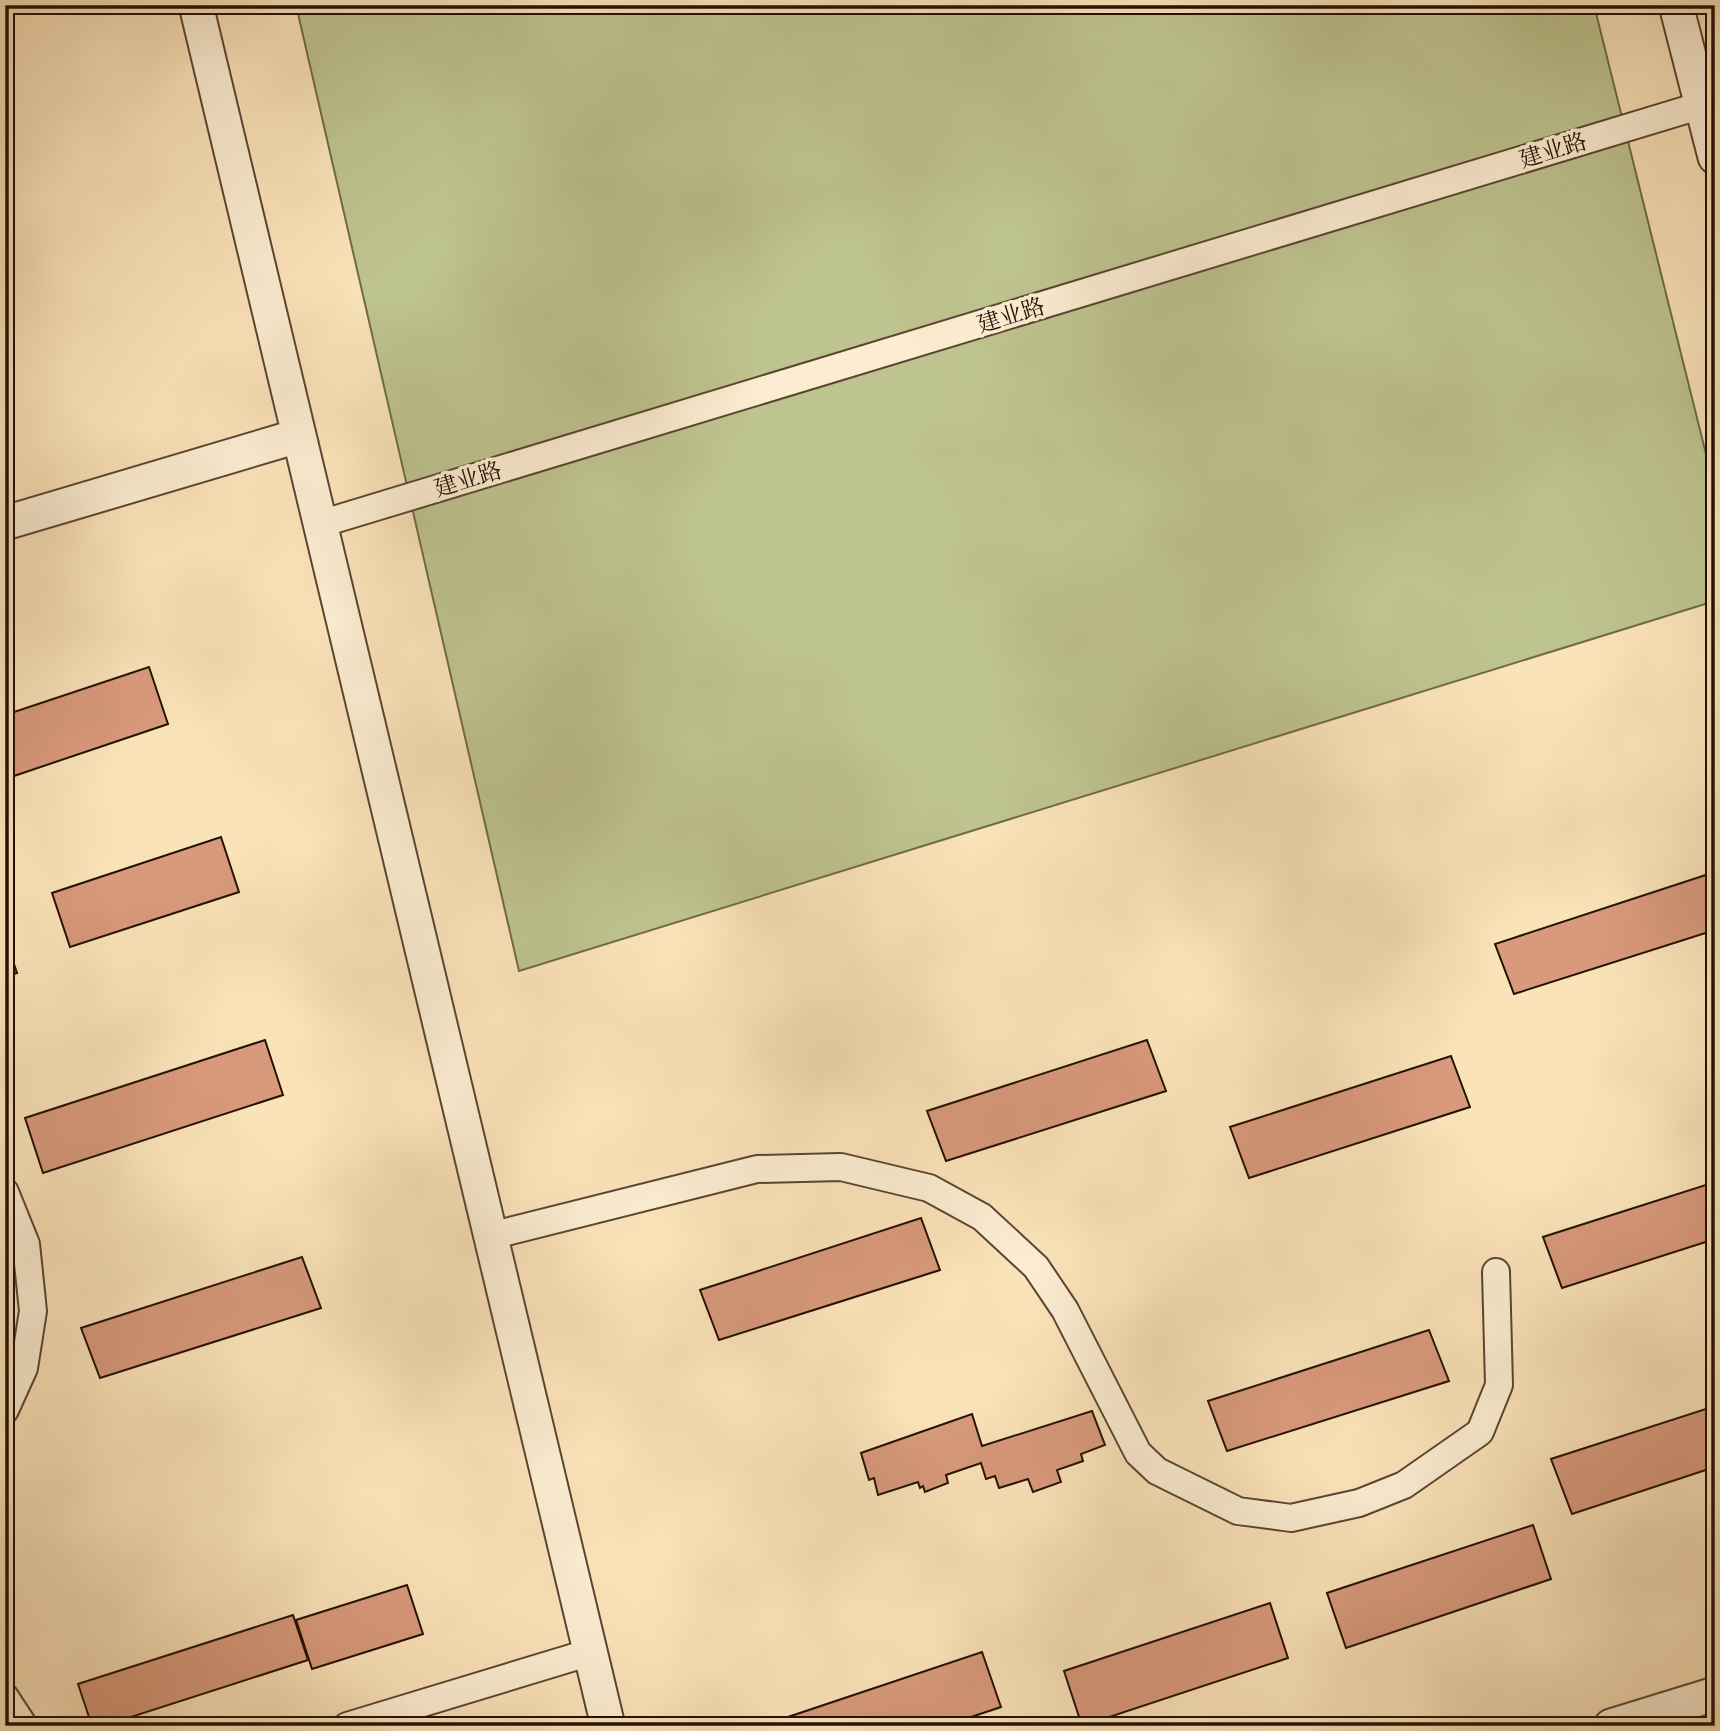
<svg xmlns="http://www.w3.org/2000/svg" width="1720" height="1731" font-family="'EB Garamond','Noto Serif SC',serif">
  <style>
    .green { fill: #bec48f; stroke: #716a4a; stroke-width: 2 }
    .building { fill: #d89a7c; stroke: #241006; stroke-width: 2 }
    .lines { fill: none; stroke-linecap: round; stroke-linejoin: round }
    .minor-casing { stroke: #5a4533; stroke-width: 30 }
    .tertiary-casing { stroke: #5a4533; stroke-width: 37 }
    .minor { stroke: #fcedd2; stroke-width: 26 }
    .tertiary { stroke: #fcedd2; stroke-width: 33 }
    .labels { text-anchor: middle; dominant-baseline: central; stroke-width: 7; stroke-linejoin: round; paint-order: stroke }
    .street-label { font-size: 23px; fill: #241006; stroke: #fcedd2 }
  </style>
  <rect width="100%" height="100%" fill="#fbe3b9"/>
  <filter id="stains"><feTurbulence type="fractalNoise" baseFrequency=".00286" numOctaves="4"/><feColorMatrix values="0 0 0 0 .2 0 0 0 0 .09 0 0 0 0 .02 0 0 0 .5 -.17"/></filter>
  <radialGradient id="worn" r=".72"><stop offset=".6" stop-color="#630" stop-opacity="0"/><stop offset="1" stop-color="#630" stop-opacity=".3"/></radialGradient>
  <path class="green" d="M296 5H1594L1715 490V601L519 971Z"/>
  <g class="building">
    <path d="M149 667 168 724 5 779V715Z"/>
    <path d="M221 837 239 892 70 947 52 893Z"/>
    <path d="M1715 872V930L1514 994 1495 944Z"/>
    <path d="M5 937 17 973 5 976Z"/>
    <path d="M265 1040 283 1095 43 1173 25 1118Z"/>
    <path d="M1147 1040 1166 1091 946 1161 927 1111Z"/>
    <path d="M1451 1056 1470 1107 1249 1178 1230 1127Z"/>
    <path d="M1715 1182V1239L1562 1288 1543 1237Z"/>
    <path d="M921 1218 940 1270 719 1340 700 1290Z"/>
    <path d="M302 1257 321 1308 100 1378 81 1328Z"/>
    <path d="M1429 1330 1449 1381 1227 1451 1208 1401Z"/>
    <path d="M1715 1406V1467L1572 1514 1551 1459Z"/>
    <path d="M1092 1411 1105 1445 1081 1454 1083 1461 1057 1470 1061 1482 1033 1492 1028 1479 999 1488 995 1476 986 1479 981 1463 946 1475 948 1483 925 1492 923 1486 920 1488 918 1482 878 1495 874 1478 869 1480 861 1453 972 1414 982 1446Z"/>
    <path d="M1533 1525 1551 1579 1346 1648 1327 1593Z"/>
    <path d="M407 1585 423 1634 312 1669 296 1620Z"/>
    <path d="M1270 1603 1288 1658 1082 1726 1064 1671Z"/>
    <path d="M293 1615 308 1660 103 1726H92L78 1684Z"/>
    <path d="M982 1652 1001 1707 944 1726H791L788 1717Z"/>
  </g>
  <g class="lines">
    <defs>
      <g id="minor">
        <path d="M320 524 1702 105"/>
        <path d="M5 1192 26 1244 33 1311 24 1368 5 1410"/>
        <path d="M490 1236 757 1169 841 1167 929 1188 982 1217 1036 1267 1065 1310 1138 1453 1157 1471 1238 1511 1291 1518 1359 1503 1404 1485 1480 1432 1499 1385 1496 1272"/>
        <path d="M5 1697 24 1726"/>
        <path d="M347 1726 591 1652"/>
      </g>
      <g id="tertiary">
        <path d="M196 5 608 1726"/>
        <path d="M1676 5 1715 157"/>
        <path d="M5 523 298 436"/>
        <path d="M1611 1726 1715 1694"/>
      </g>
    </defs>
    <use href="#minor" class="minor-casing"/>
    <use href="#tertiary" class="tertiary-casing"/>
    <use href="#minor" class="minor"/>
    <use href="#tertiary" class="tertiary"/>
  </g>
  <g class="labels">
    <g class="street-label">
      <text transform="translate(1553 150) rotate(-17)">建业路</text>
      <text transform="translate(1011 315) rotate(-17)">建业路</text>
      <text transform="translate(468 479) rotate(-17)">建业路</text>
    </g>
  </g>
  <rect width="1720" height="1731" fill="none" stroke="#fbe3b9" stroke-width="28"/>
  <rect x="7" y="7" width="1706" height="1717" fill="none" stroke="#241006" stroke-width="3.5"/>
  <rect x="14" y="14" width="1692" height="1703" fill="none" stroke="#241006" stroke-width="2"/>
  <rect width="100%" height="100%" filter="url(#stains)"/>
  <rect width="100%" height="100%" fill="url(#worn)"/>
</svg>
